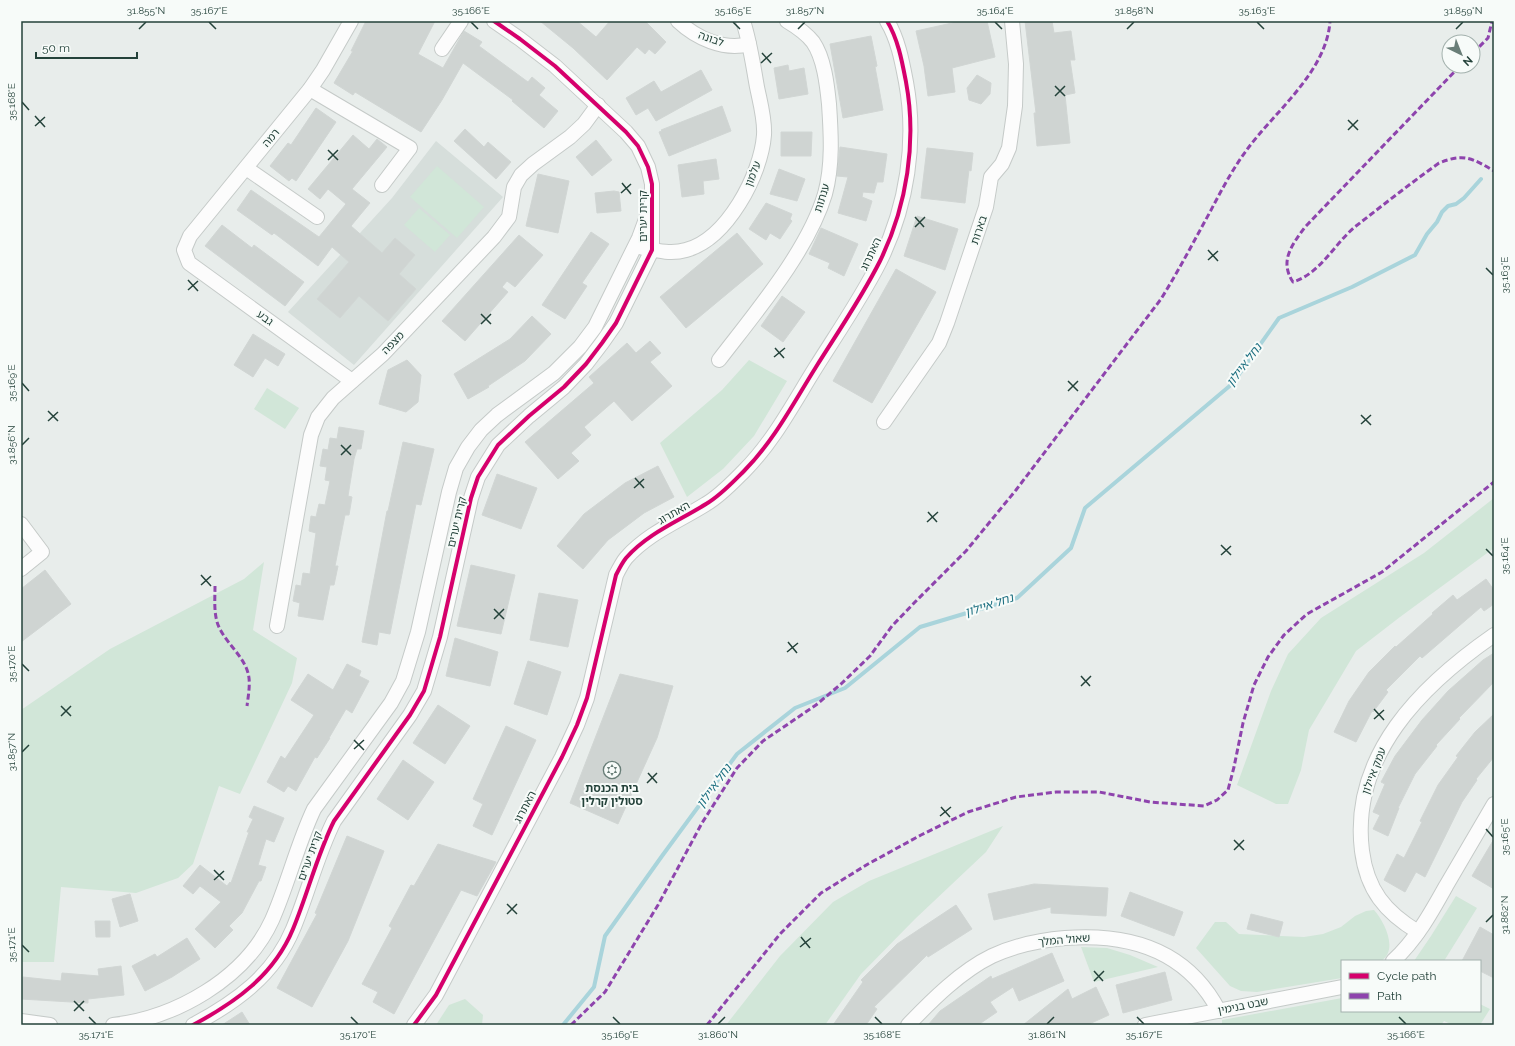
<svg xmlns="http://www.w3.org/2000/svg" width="1515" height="1046" font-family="Raleway,'Noto Sans Hebrew',sans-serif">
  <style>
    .built { fill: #d6dedb }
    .green { fill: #d1e6d8 }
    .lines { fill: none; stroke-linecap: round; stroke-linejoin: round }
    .stream { stroke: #a9d4db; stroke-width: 4 }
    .building { fill: #cfd4d2; stroke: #d1d6d4 }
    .minor-casing { stroke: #c5cac8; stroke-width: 16 }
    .minor { stroke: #fcfcfc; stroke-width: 14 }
    .quiet { stroke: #8e44ad; stroke-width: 3; stroke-dasharray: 6 3; stroke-linecap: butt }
    .cycleway-casing { stroke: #f7fbf9; stroke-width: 6 }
    .cycleway { stroke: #d6006c; stroke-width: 4 }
    .ticks { fill: none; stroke: #24423a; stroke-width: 1.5 }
    .labels { text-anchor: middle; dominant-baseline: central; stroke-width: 4; stroke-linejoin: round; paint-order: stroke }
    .street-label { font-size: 11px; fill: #24423a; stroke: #f7fbf9 }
    .poi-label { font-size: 11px; font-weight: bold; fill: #24423a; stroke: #f7fbf9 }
    .water-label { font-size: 12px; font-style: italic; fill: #1c6f80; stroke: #f7fbf9 }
    .neatline { fill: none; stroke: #24423a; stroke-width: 1.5 }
    .ticks-label { font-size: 10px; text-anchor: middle; fill: #24423a }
  </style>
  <rect width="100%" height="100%" fill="#e8edeb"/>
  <path class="built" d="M436 141 503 197 354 365 288 312 392 198Z"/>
  <g class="green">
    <path d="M437 166 484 207 457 238 410 197Z"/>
    <path d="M419 208 450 235 435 252 404 225Z"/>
    <path d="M749 360 787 381 754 436 723 469 687 497 660 443 722 390Z"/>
    <path d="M267 388 299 408 285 429 254 409Z"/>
    <path d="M1494 498V548L1400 617 1356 651 1309 730 1301 770 1288 804H1276L1237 785 1271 691 1288 654 1321 618 1424 553Z"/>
    <path d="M264 562 253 630 297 658 292 683 240 794 219 786 193 864 178 878 136 893 61 887 54 962H21V710L110 649 244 579Z"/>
    <path d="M1003 826 986 852 915 919 861 974 825 1025H726L780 956 833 902 869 881Z"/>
    <path d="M1456 896 1477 908 1444 961H1414L1431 936Z"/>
    <path d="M1374 910C1384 921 1399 950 1381 961H1342V978L1336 979 1257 992 1241 991 1230 986 1196 948 1215 922H1226L1239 934 1304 937 1323 934 1341 927 1355 916 1366 911Z"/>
    <path d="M1081 947 1107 948 1130 955 1158 967 1094 982Z"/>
    <path d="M1342 998V1011H1480V1004L1490 1009 1480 1025H1453L1444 1021 1441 1025H1222V1020Z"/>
    <path d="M465 999 483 1015 482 1025H436L449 1005Z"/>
  </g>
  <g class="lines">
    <path class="stream" d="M563 1025 594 987 605 936 662 856 737 754 795 708 845 688 920 627 1017 598 1071 548 1085 508 1232 384 1279 318 1352 287 1415 255 1427 234 1437 222 1442 212 1448 206 1456 204 1464 198 1481 179"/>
  </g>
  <g class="building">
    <path d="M366 21H435L418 54 443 68 464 31 482 42 479 46 528 82 532 77 545 88 539 95 558 111 544 128 512 101 513 100 463 63 442 100 421 132 355 92 353 95 334 83 353 51H351Z"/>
    <path d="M540 21H577L596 37 610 21H645L666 42 655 54 649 49 645 54 637 47 607 80 573 48Z"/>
    <path d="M961 21H987L995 57 952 68 955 92 928 96 924 66 916 31Z"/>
    <path d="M1025 21H1052L1054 33 1071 31 1075 60H1070L1075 93 1065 95 1070 143 1037 146 1034 113H1036Z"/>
    <path d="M871 36 877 66 875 67 883 110 843 118 830 44Z"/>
    <path d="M788 65 789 71 804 68 808 94 779 99 774 68Z"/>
    <path d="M701 70 712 90 656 121 648 108 636 115 626 98 654 81 661 92Z"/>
    <path d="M977 75 991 83 990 94 981 104 969 100 967 88Z"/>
    <path d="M722 106 731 131 669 156 659 132 662 131 661 130Z"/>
    <path d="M316 108 336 122 296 181 292 178 289 181 270 166 288 143 291 145Z"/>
    <path d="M465 129 484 147 488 142 511 162 496 179 454 141Z"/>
    <path d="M781 132H812L811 156H781Z"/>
    <path d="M353 135 369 149 377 139 387 147 352 189 370 203 351 226 382 253 395 238 415 255 399 274 416 289 388 321 359 296 340 318 317 299 349 262 332 247 318 266 274 233 272 235 237 210 251 190 319 237 346 204 328 189 320 199 308 189Z"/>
    <path d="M596 140 612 160 592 176 576 157Z"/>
    <path d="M840 147 887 154 883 182H877L874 193 863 192 862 197 872 201 866 221 838 213 848 177 837 176Z"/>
    <path d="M927 148 973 153 971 171 969 170 965 203 921 198Z"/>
    <path d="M716 159 719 179 703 181 704 194 682 197 678 165Z"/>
    <path d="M779 169 805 179 797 201 770 194Z"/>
    <path d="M538 174 569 181 558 233 526 226Z"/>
    <path d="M614 191 619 192 621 211 597 213 595 193Z"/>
    <path d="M766 203 792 214 790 219 792 221 780 239 770 233 766 240 749 229Z"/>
    <path d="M917 216 958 229 945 270 904 256Z"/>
    <path d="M222 225 252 248 254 245 304 282 285 306 205 246Z"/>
    <path d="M821 228 858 244 844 276 828 268 830 263 809 254Z"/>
    <path d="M591 232 609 244 582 283 587 286 565 319 542 305Z"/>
    <path d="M737 233 763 264 686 328 660 297Z"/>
    <path d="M519 235 543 255 515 287 507 281 502 287 508 292 465 341 442 321Z"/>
    <path d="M896 269 936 292 872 403 833 381Z"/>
    <path d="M782 296 805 312 783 342 761 326Z"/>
    <path d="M532 316 551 334 525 361 488 386 489 387 468 399 454 374 510 339Z"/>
    <path d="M253 334 285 354 278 366 265 358 253 377 234 365Z"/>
    <path d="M650 341 661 353 650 362 672 386 632 421 614 401 584 427 591 435 571 453 579 461 558 479 525 442 594 383 589 377 627 343 636 353Z"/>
    <path d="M407 360 421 375 418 402 406 412 379 404 388 370Z"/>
    <path d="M339 427 364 431 361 449H357L354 459 348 496 352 497 349 515H345L343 525 335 566H338L334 585H330L323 620 298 616 300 603 293 601 296 585 301 586 303 573 310 574 316 533 309 531 311 516 316 517 319 504 325 505 330 481 325 480 327 467 320 466 323 449 328 450 330 438 337 439Z"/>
    <path d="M403 442 434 449 421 505 416 504 390 634 379 632 377 645 362 642 387 511H388Z"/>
    <path d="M658 466 674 497 644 513 608 540 583 569 557 546 584 514 625 483Z"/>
    <path d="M497 474 537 488 521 529 482 515Z"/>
    <path d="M471 565 515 575 501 634 457 626Z"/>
    <path d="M45 570 71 604 21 642V589Z"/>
    <path d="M1486 579 1494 590V604L1484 611 1481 607 1422 658 1420 656 1386 690 1388 692 1373 712 1372 711 1356 742 1334 732 1349 701 1369 672 1395 646 1396 647 1433 614 1432 613 1453 595 1457 600Z"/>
    <path d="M539 593 578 600 568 647 530 640Z"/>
    <path d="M455 638 498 652 490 686 446 676Z"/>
    <path d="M1494 653V682L1459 718 1460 719 1436 745 1437 746 1415 774 1398 808H1399L1388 836 1373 829 1380 815 1373 812 1385 784 1381 782 1395 756 1422 720 1448 691 1483 660Z"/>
    <path d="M528 661 561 672 547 715 514 704Z"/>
    <path d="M347 664 361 671 359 676 369 681 352 713 346 709 329 738H330L317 758 315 757 296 791 288 786 284 792 267 782 281 756 285 759 314 715 291 700 308 674 333 690Z"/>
    <path d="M620 674 673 686 657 738 618 824 570 803Z"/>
    <path d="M438 705 470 726 445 764 413 743Z"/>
    <path d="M1494 714V757L1476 779 1477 780 1462 802 1425 877 1416 872 1405 892 1384 880 1397 854 1404 858 1422 822 1420 821 1438 785 1458 757 1456 756 1475 732Z"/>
    <path d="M506 726 536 740 492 835 473 826 483 804 473 799Z"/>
    <path d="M403 760 434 782 408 820 377 799Z"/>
    <path d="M254 806 284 818 274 842 266 839 258 865 266 867 261 881H259L242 913 229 926 233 930 215 948 195 929 221 902 200 886 193 894 183 886 200 865 227 886 230 882 231 883 249 832H247L253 819 249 817Z"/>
    <path d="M347 836 384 851 348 941 312 1007 277 988 317 914 315 913Z"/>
    <path d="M1494 839V889L1472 876Z"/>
    <path d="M438 844 496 862 477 896 461 890 394 1014 373 1002 378 992 362 984 392 928 389 926 411 885 414 886Z"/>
    <path d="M1034 884 1108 888 1106 916 1051 913V907L994 920 988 894Z"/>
    <path d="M1130 892 1183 912 1174 936 1121 916Z"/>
    <path d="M130 894 138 921 120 927 112 899Z"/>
    <path d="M956 905 972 929 928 957 927 955 874 1007 877 1009 866 1025H833L863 982 861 980 897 944Z"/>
    <path d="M1251 914 1283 922 1279 937 1247 929Z"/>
    <path d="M95 921H110V937H96Z"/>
    <path d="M1480 927 1494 935V978L1480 971V961H1462Z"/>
    <path d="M187 938 200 959 172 977 145 991 132 966 155 954 157 957Z"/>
    <path d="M1052 953 1064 981 1019 1001 1013 987 990 1002 997 1012 978 1025H928L940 1011 991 976 992 979Z"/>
    <path d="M121 966 124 995 88 999V1003L21 999 23 977 61 981 62 973 99 976 98 969Z"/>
    <path d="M1165 972 1172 1000 1123 1013 1116 985Z"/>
    <path d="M1096 987 1109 1015 1087 1025H1023L1068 989 1072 999Z"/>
    <path d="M242 1012 250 1025H222Z"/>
  </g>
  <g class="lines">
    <defs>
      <g id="minor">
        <path d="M351 21 323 70 310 89 190 236 184 250 189 263 352 381"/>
        <path d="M678 21C696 38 724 51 749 44"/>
        <path d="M442 49 461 21"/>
        <path d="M310 89 410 148 382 185"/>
        <path d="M246 168 317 217"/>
        <path d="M643 248C658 251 672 254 686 250 727 239 761 175 764 135 765 119 760 102 757 87 753 65 750 42 743 21"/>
        <path d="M719 360C755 313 808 251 825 194 833 165 831 133 829 104 827 84 824 58 813 42 806 33 797 27 787 21"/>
        <path d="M884 422 939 343 947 323 986 207 991 177 1002 164 1009 148 1015 106 1016 64 1012 21"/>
        <path d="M21 524 42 552 21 569"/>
        <path d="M277 626 311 435 318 417 333 398 383 354 494 237 509 217 514 187 521 175 533 164 570 137 584 124 598 105"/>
        <path d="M1418 932C1385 912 1367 890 1362 851 1350 755 1422 685 1494 635"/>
        <path d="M1393 961C1416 940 1431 913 1446 886 1462 859 1478 831 1494 804"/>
        <path d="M21 1021 50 1025"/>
        <path d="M113 1025C175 1018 245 979 272 920 288 884 297 845 314 809L391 703 403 681 418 632 449 492 456 468 468 447 481 430 497 415 554 373 580 347 595 327 639 238 649 211"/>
        <path d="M193 1025C236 1002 274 975 293 929 308 893 317 855 334 821L410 715 424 691 440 637 471 498 478 477 498 445 529 416 564 387 586 364 602 343 616 323 652 250V184L648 167 638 146 626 132 555 66 520 39 494 21"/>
        <path d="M414 1025 436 995 562 757 577 725 587 698 616 575C619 569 622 563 626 558 648 533 679 521 706 504 720 496 733 482 744 471 774 441 794 402 816 367 838 332 862 297 880 261 907 206 917 141 906 82 902 61 898 39 887 21"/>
        <path d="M908 1025C932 1000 961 971 992 956 1016 945 1040 940 1065 938 1130 933 1187 950 1219 1011"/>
        <path d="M1145 1025 1342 987"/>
      </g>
    </defs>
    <use href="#minor" class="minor-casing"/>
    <use href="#minor" class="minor"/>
    <g class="quiet">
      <path d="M1473 53 1488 38 1492 21"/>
      <path d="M1460 66 1305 227C1292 245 1279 261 1293 282 1321 273 1334 244 1356 226 1383 205 1411 183 1439 163 1464 153 1472 158 1494 171"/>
      <path d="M215 586C215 601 213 618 221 631 230 647 247 660 249 678 250 687 248 698 247 706"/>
      <path d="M571 1025 605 992 658 905 702 823 737 768 763 741 816 705 841 684 870 656 892 626 915 602 966 551 1016 490 1161 299C1179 270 1194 241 1210 212 1221 191 1232 170 1246 151 1273 113 1327 72 1330 21"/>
      <path d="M707 1025 780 934 821 893 868 864 921 835 968 812 1016 797 1056 792H1099L1150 802 1204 806 1217 800 1228 790 1234 767 1243 723 1254 685 1268 657 1284 635 1307 614 1382 572 1494 482"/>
    </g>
    <defs>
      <g id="cycleway">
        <path d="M193 1025C236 1002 274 975 293 929 308 893 317 855 334 821L410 715 424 691 440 637 471 498 478 477 498 445 529 416 564 387 586 364 602 343 616 323 652 250V184L648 167 638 146 626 132 555 66 520 39 494 21"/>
        <path d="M414 1025 436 995 562 757 577 725 587 698 616 575C619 569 622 563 626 558 648 533 679 521 706 504 720 496 733 482 744 471 774 441 794 402 816 367 838 332 862 297 880 261 907 206 917 141 906 82 902 61 898 39 887 21"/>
      </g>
    </defs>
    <use href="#cycleway" class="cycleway-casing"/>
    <use href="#cycleway" class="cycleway"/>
  </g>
  <path class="ticks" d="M209 22 216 29M471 22 478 29M733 22 740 29M995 22 1002 29M1257 22 1264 29M139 29 146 22M798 29 805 22M1127 29 1134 22M1456 29 1463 22M762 53 771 63M761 63 772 53M1055 86 1065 96M1055 96 1065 86M22 102 29 110M35 116 45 127M1348 120 1358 130M35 126 45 117M1348 130 1358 120M328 150 338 160M328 160 338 150M622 183 631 194M621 193 631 184M915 217 924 227M915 227 925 217M1208 250 1218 261M1208 260 1218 251M1486 268 1493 275M188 280 198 291M188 290 198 281M481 314 491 324M481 324 491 314M775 348 784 358M774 357 785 348M1068 381 1078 391M22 383 29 391M1068 391 1078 381M48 411 58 421M1361 415 1371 425M48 421 58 412M1361 424 1371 415M22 445 29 438M341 445 351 455M341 455 351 445M635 478 644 488M634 488 644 479M928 512 937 522M927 522 938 512M1221 545 1231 555M1486 549 1493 556M1221 555 1231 546M201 575 211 586M201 585 211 576M494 609 504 619M494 619 504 609M788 642 797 653M787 652 798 643M22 664 29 671M1081 676 1090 686M1081 686 1091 676M61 706 71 716M1374 709 1384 720M61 716 71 706M1374 719 1384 710M354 740 364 750M354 749 364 740M22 752 29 745M648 773 657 783M647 783 657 773M941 807 950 817M940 816 951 807M1486 829 1493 837M1234 840 1244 850M1234 850 1244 840M214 870 224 880M214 880 224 871M507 904 517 914M507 914 517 904M1486 922 1493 915M801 937 810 948M22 945 29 952M800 947 811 938M1094 971 1103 981M1094 981 1104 971M74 1001 84 1011M74 1011 84 1001M89 1017 96 1024M351 1017 358 1024M613 1017 620 1024M875 1017 882 1024M1137 1017 1144 1024M1399 1017 1406 1024M718 1024 725 1017M1047 1024 1054 1017"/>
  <defs>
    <symbol id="synagogue-ring" viewBox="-11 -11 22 22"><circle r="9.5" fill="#f7fbf9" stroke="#697e78" stroke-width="1.5"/><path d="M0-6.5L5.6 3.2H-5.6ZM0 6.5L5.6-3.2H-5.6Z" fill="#697e78"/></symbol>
  </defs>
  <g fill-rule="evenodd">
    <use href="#synagogue-ring" x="602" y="760" width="20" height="20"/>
  </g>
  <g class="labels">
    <g class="street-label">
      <text transform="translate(711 39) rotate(19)">לבונה</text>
      <text transform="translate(271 138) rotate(-50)">רמה</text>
      <text transform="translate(753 174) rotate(-69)">עלמון</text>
      <text transform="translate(822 198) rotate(-73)">ענתות</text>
      <text transform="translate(643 216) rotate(-90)">קרית יערים</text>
      <text transform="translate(979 230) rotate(-71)">בארות</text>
      <text transform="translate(871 254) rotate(-65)">האתרוג</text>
      <text transform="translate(265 318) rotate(36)">גבע</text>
      <text transform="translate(393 343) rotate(-46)">מצפה</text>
      <text transform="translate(674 513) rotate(-30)">האתרוג</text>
      <text transform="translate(457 522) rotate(-77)">קרית יערים</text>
      <text transform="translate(1374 771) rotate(-69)">עמק איילון</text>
      <text transform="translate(525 807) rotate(-62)">האתרוג</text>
      <text transform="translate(310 856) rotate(-70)">קרית יערים</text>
      <text transform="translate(1064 940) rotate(-5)">שאול המלך</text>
      <text transform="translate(1243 1006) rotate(-11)">שבט בנימין</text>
    </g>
    <g class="poi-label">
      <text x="612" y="788">בית הכנסת<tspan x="612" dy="13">סטולין קרלין</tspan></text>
    </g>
    <g class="water-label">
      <text transform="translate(1244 365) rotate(-53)">נחל איילון</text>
      <text transform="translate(989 605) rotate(-18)">נחל איילון</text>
      <text transform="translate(714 786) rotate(-54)">נחל איילון</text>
    </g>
  </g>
  <rect width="1515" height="1046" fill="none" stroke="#f7fbf9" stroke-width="44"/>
  <rect x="1341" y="960" width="140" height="52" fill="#f7fbf9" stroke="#a3b1ad"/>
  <rect x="1349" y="973" width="20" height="6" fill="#d6006c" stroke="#a3b1ad"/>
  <text x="1377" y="980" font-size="12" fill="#24423a">Cycle path</text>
  <rect x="1349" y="993" width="20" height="6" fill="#8e44ad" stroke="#a3b1ad"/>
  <text x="1377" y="1000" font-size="12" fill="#24423a">Path</text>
  <g transform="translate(1461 54) rotate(137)"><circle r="19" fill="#f7fbf9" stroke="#a3b1ad"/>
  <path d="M0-3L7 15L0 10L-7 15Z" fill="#697e78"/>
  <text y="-6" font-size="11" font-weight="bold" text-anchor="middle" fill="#24423a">N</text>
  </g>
  <path d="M36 52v6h101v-6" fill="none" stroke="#24423a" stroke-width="2"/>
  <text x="42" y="52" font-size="12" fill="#24423a" stroke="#f7fbf9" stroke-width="3" paint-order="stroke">50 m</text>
  <rect x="22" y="22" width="1471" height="1002" class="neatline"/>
  <g class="ticks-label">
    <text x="146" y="14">31.855°N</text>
    <text x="209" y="14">35.167°E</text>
    <text x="471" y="14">35.166°E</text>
    <text x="733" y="14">35.165°E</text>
    <text x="805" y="14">31.857°N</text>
    <text x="995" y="14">35.164°E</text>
    <text x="1134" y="14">31.858°N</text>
    <text x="1257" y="14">35.163°E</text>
    <text x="1463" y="14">31.859°N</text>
    <text transform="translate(11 102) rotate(-90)" y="4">35.168°E</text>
    <text transform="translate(1504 275) rotate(-90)" y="4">35.163°E</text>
    <text transform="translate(11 383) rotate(-90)" y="4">35.169°E</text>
    <text transform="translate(11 445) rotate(-90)" y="4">31.856°N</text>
    <text transform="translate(1504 556) rotate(-90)" y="4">35.164°E</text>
    <text transform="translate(11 664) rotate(-90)" y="4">35.170°E</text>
    <text transform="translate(11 752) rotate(-90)" y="4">31.857°N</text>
    <text transform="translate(1504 837) rotate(-90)" y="4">35.165°E</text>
    <text transform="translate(1504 915) rotate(-90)" y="4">31.862°N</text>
    <text transform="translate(11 945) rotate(-90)" y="4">35.171°E</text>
    <text x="96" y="1038">35.171°E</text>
    <text x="358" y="1038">35.170°E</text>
    <text x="620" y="1038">35.169°E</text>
    <text x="718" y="1038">31.860°N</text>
    <text x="882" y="1038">35.168°E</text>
    <text x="1047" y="1038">31.861°N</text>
    <text x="1144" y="1038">35.167°E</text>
    <text x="1406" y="1038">35.166°E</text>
  </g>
</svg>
